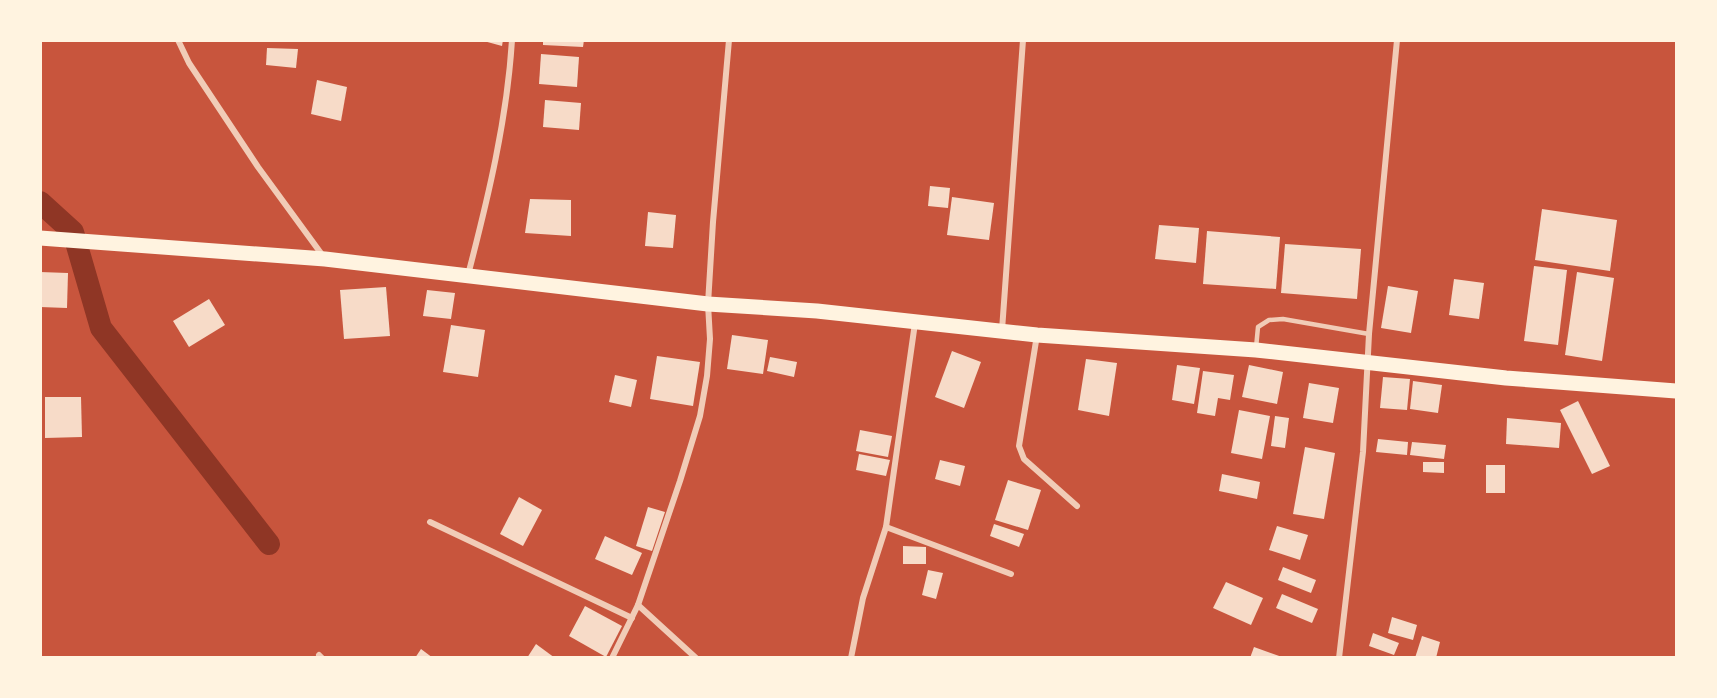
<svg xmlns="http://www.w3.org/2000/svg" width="1717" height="698" font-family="Jost,sans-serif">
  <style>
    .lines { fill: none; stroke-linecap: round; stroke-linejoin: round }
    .canal { stroke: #8f3625; stroke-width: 22 }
    .building { fill: #f7dbc8 }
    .service { stroke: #f1ccb7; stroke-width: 4.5 }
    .minor { stroke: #f1ccb7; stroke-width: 6 }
    .primary { stroke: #fff3e0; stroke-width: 15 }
  </style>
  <rect width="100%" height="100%" fill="#c8553d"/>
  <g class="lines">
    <path class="canal" d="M40 202 73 232 101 328 269 544"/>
  </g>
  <g class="building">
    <path d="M480 40H503L502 46Z"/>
    <path d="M543 40H584L583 47 543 45Z"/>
    <path d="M267 48 298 49 296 68 266 65Z"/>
    <path d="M541 54 579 57 577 87 539 84Z"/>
    <path d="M317 80 347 87 341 121 311 114Z"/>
    <path d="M545 100 581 103 579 130 543 127Z"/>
    <path d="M930 186 950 188 948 208 928 206Z"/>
    <path d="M952 197 994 203 989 240 947 235Z"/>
    <path d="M530 199 571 200V236L525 233Z"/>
    <path d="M1542 209 1617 220 1610 271 1535 260Z"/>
    <path d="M648 212 676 215 673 248 645 246Z"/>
    <path d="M1159 225 1199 228 1196 263 1155 259Z"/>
    <path d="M1207 231 1280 237 1276 289 1203 284Z"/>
    <path d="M1285 244 1361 249 1357 299 1281 293Z"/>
    <path d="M1534 266 1567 270 1558 345 1524 341Z"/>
    <path d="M40 272 68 273 67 308 40 307Z"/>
    <path d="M1577 272 1614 278 1602 361 1565 355Z"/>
    <path d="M1454 279 1484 283 1479 319 1449 315Z"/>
    <path d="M1388 286 1418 291 1411 333 1381 328Z"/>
    <path d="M386 287 390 336 344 339 340 290Z"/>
    <path d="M427 290 455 293 451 319 423 316Z"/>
    <path d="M209 299 225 325 189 347 173 321Z"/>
    <path d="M451 325 485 330 478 377 443 372Z"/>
    <path d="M732 335 768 340 763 374 727 369Z"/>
    <path d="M952 351 981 362 964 408 935 397Z"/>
    <path d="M657 356 700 362 693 406 650 399Z"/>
    <path d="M770 357 797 362 794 377 767 371Z"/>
    <path d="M1086 359 1117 363 1109 416 1078 410Z"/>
    <path d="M1177 365 1200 368 1194 404 1172 400Z"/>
    <path d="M1249 365 1283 372 1277 404 1242 397Z"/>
    <path d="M1203 371 1234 375 1230 400 1218 398 1215 416 1197 413Z"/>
    <path d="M615 375 637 380 631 407 609 402Z"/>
    <path d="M1383 377 1410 379 1407 410 1380 408Z"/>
    <path d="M1413 381 1442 385 1438 413 1410 409Z"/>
    <path d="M1309 383 1339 388 1333 423 1303 418Z"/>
    <path d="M45 397H81L82 437 45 438Z"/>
    <path d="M1578 401 1610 466 1592 474 1560 410Z"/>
    <path d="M1239 410 1270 416 1262 459 1231 453Z"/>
    <path d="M1275 416 1289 418 1285 448 1271 446Z"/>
    <path d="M1507 418 1561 423 1559 448 1506 444Z"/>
    <path d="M860 430 892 436 888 457 856 451Z"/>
    <path d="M1378 439 1408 442 1407 455 1376 452Z"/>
    <path d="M1412 442 1446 445 1444 459 1410 455Z"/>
    <path d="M1305 447 1335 453 1324 519 1293 514Z"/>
    <path d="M859 454 890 460 886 476 856 470Z"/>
    <path d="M940 460 965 466 960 486 935 479Z"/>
    <path d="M1423 462H1444V473L1423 472Z"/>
    <rect x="1486" y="465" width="19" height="28"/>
    <path d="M1222 474 1260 482 1257 499 1219 491Z"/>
    <path d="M1008 480 1041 490 1028 530 995 520Z"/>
    <path d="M519 497 542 510 523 546 500 534Z"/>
    <path d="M648 507 665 512 652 551 636 546Z"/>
    <path d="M994 524 1024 534 1019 547 990 536Z"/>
    <path d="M1277 526 1308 535 1300 560 1269 550Z"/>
    <path d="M605 536 642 553 632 575 595 559Z"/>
    <path d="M903 546 926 547V564H903Z"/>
    <path d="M1283 567 1316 580 1311 593 1278 580Z"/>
    <path d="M928 570 943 573 936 599 922 595Z"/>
    <path d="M1226 582 1263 598 1251 625 1213 608Z"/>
    <path d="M1282 594 1318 609 1312 623 1276 608Z"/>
    <path d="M585 606 622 626 606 657 569 636Z"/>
    <path d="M1392 617 1417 625 1413 640 1388 633Z"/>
    <path d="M1373 633 1399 643 1394 655 1369 646Z"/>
    <path d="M1422 636 1440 642 1436 658H1415Z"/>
    <path d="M536 644 555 658H527Z"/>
    <path d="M1254 647 1282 657V658H1250Z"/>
    <path d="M421 649 433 658H415Z"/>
  </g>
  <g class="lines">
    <path class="service" d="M1256 348 1258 327 1269 320 1283 319 1369 334"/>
    <g class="minor">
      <path d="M178 40 189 63 258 167 323 256"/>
      <path d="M468 275C488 198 507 120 512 40"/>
      <path d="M1002 330 1023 40"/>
      <path d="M1037 335 1019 446 1024 459 1077 506"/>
      <path d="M430 522 632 618"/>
      <path d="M886 527 1011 574"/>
      <path d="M638 605 696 658"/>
      <path d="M319 655 322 658"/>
      <path d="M612 658 638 605 680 481 700 416 707 376 710 339 708 304 713 222 729 40"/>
      <path d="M851 658 863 598 886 527 915 323"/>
      <path d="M1339 658 1363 452 1369 334 1397 40"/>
    </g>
    <path class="primary" d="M40 238 325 259 708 304 817 311 1037 335 1256 350 1506 378 1676 391"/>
  </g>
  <rect width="1717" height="698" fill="none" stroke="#fff3e0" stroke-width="84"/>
</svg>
